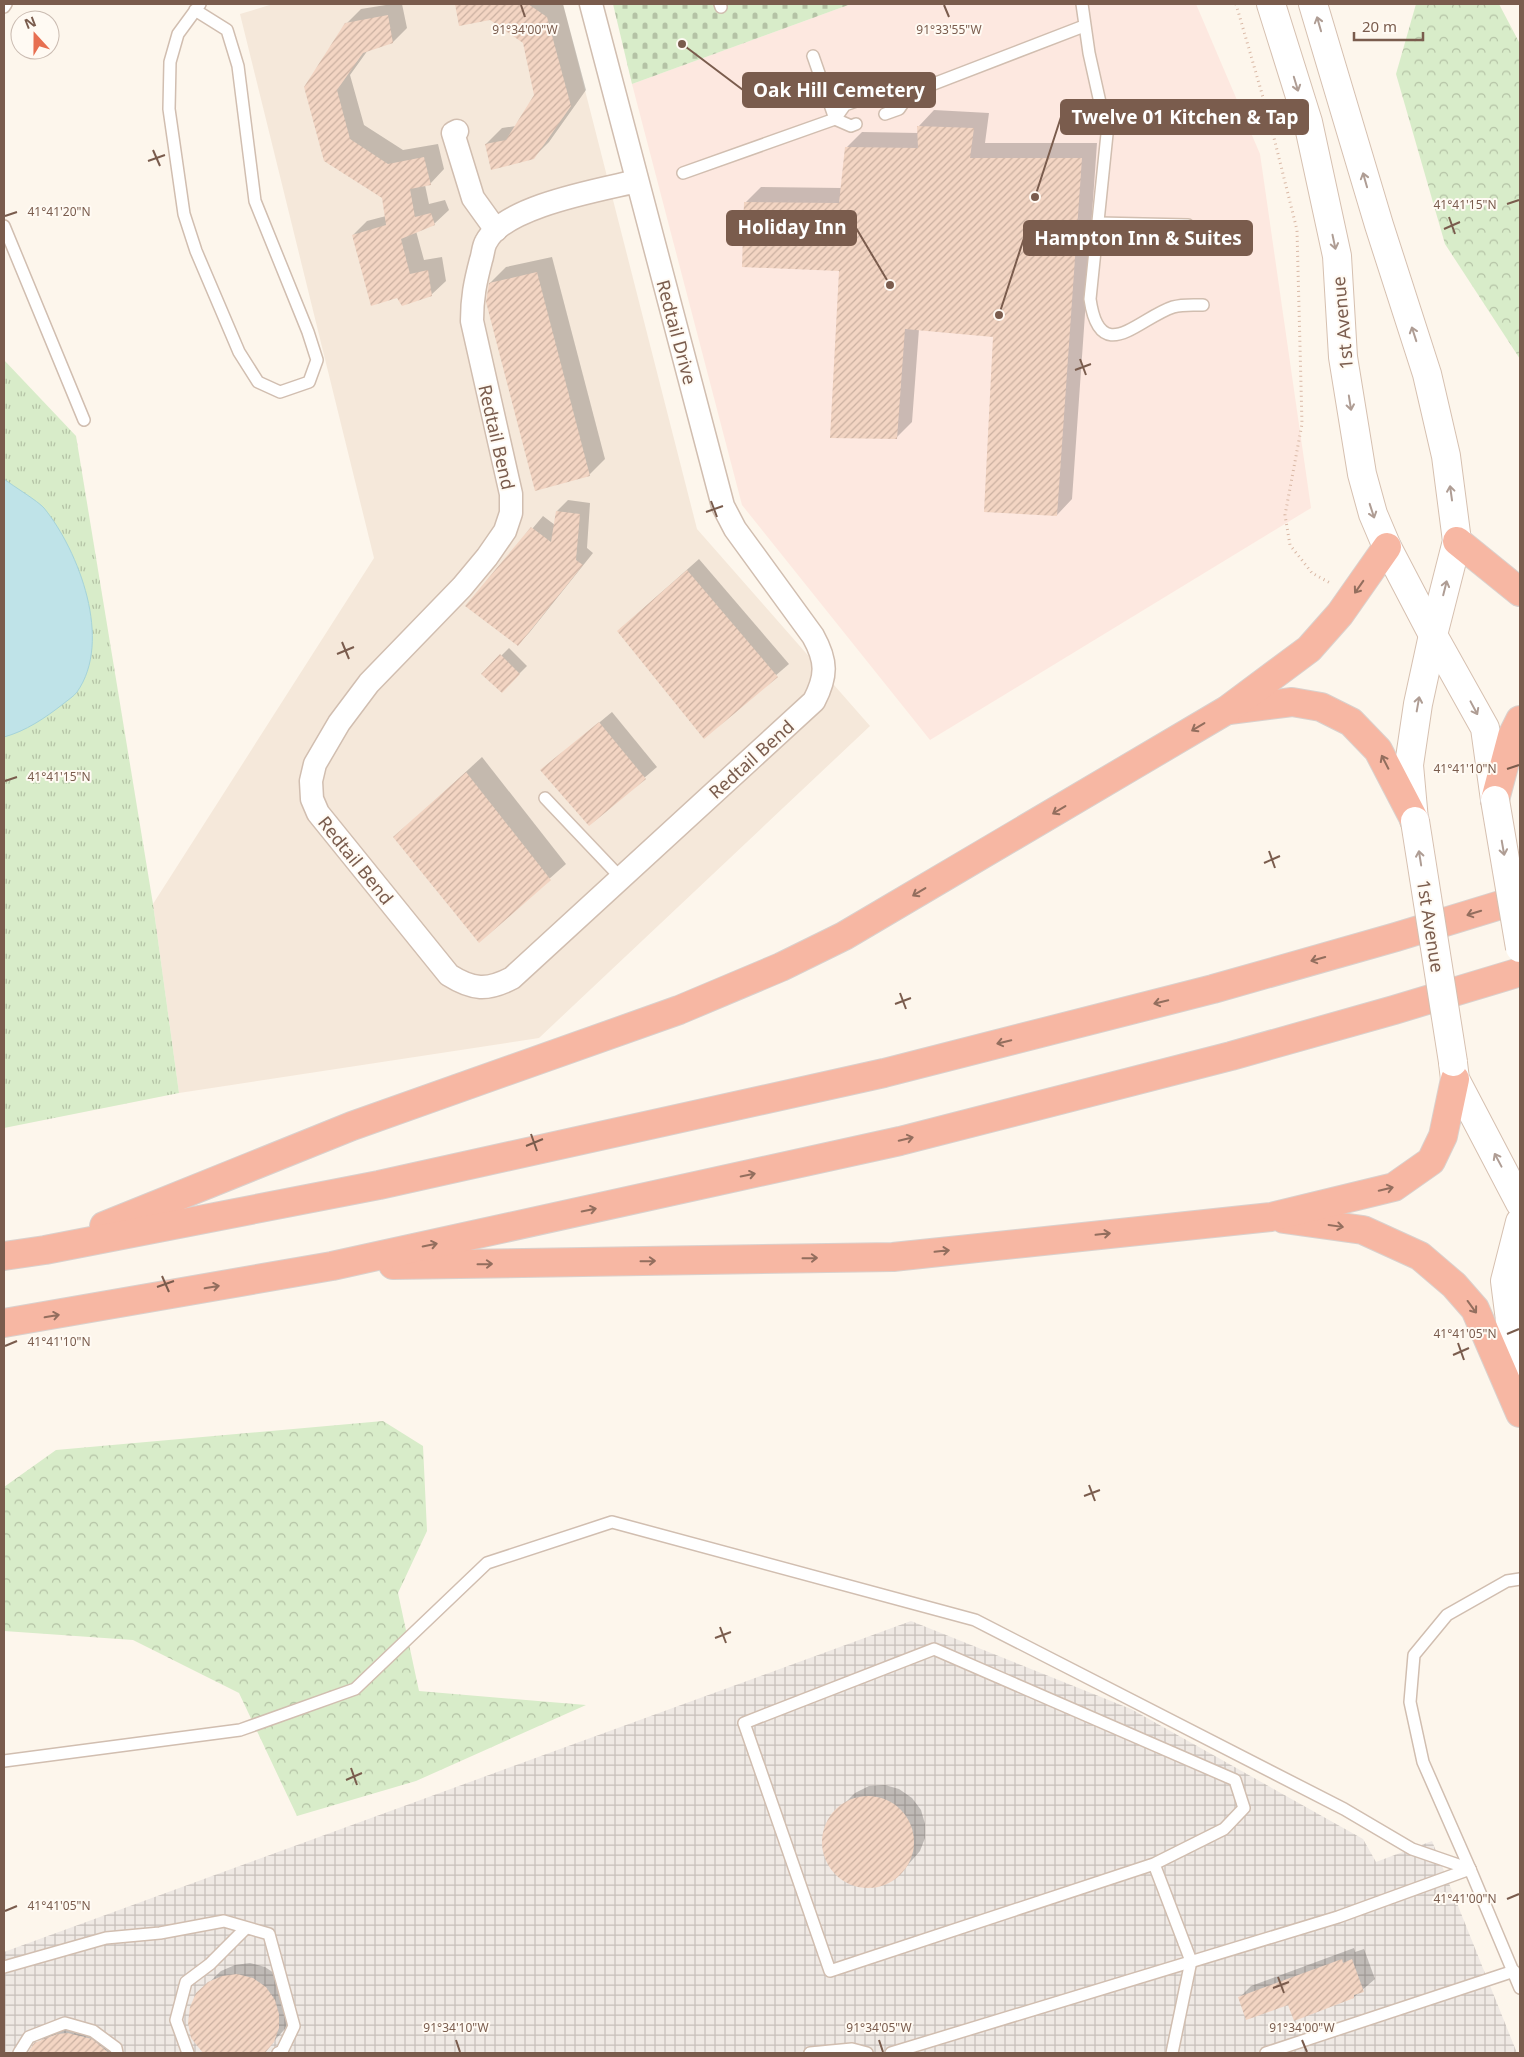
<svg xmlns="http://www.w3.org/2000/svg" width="1524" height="2057" viewBox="0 0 1524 2057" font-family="'Noto Sans',sans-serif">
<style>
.residential{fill:#f5e8da}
.commercial{fill:#fde8e0}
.industrial{fill:url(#industrial-grid)}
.forest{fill:url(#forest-crowns)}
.cemetery{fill:url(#cemetery-stones)}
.park{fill:url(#park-tufts)}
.water{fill:#bfe3e8;stroke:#a5d3da}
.shadow{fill:#0003}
.building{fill:url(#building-hatch)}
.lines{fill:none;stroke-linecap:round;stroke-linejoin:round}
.service-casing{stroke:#d1beb0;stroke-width:14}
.minor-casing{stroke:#d1beb0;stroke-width:25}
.secondary-casing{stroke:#d6c0b0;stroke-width:30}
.motorway-casing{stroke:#dad1cd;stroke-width:30}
.path{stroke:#d9b8a5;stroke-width:3;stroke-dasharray:1 4;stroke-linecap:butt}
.service{stroke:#fff;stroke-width:11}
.minor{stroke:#fff;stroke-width:22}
.secondary{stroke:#fff;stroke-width:28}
.motorway{stroke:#f7b7a3;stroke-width:28}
.secondary-bridge-casing{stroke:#d6c0b0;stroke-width:30;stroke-linecap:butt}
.secondary-bridge{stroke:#fff;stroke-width:28}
.oneway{stroke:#af9d94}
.oneway2{stroke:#936e5e}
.ticks{fill:none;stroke:#7a5c4d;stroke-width:2}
.labels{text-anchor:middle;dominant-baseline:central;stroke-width:4;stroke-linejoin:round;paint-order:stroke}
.street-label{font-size:18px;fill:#7a5c4d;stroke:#fffaf3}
.ticks-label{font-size:12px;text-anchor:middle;fill:#7a5c4d;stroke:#fffaf3;stroke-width:4;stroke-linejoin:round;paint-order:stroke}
.leader{fill:none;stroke:#7a5c4d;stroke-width:2}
.callout-dot{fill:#7a5c4d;stroke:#fffaf3;stroke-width:2}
.callout{fill:#7a5c4d;stroke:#7a5c4d;stroke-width:2}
.callout-label{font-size:19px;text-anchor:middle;font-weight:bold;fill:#fff}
</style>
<defs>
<pattern id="industrial-grid" width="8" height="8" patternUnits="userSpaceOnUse" patternTransform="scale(1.25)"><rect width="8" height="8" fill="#efe9e4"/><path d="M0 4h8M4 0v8" fill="none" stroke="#c7c0bb"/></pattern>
<pattern id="forest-crowns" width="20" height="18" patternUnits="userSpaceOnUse" patternTransform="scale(1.25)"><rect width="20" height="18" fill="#d8ecc9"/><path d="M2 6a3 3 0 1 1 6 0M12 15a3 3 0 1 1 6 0" fill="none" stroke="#b4c2a5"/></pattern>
<pattern id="cemetery-stones" width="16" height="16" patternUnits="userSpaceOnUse" patternTransform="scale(1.25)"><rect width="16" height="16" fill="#d8ecc9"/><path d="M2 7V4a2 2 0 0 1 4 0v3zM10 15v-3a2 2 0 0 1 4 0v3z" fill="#b4c2a5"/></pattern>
<pattern id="park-tufts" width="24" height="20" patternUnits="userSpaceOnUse" patternTransform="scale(1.25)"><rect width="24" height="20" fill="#d8ecc9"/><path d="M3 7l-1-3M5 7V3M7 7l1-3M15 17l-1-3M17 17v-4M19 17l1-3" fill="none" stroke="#b4c2a5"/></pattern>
<pattern id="building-hatch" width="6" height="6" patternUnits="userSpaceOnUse" patternTransform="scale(1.25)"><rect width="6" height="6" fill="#f3d5c3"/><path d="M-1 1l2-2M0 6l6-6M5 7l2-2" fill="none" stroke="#cab0a1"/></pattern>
</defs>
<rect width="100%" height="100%" fill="#fdf6ec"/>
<path class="residential" d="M 273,4 L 563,4 L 697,529 L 870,726 L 539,1038 L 179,1093 L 153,904 L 374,558 L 240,14 Z"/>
<path class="commercial" d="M 851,4 L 1196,4 L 1260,154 L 1311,508 L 930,740 L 742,505 L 632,84 Z"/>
<path class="industrial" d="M 911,1621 L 1131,1709 L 1363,1839 L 1376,1862 L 1432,1841 L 1517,2053 L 4,2053 L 4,1952 Z"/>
<g class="forest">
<path d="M 1416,4 L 1499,4 L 1520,44 L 1520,359 L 1445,244 L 1396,74 Z"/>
<path d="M 383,1421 L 423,1446 L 427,1531 L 398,1593 L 419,1691 L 586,1705 L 416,1781 L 297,1816 L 239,1693 L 133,1640 L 4,1631 L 4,1487 L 56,1450 Z"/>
</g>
<path class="cemetery" d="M 613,4 L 851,4 L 632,84 Z"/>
<path class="park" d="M 4,360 L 76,436 L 153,904 L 179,1093 L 4,1128 Z"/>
<path class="water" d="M 4,479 C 13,486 38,501 44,508 C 79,551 113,641 77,692 C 74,696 68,700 63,704 C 45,718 26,731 4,737 Z"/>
<g class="shadow">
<path d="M 392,4 L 402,4 L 407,28 L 393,42 L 368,50 L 350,75 L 364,125 L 403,150 L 438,144 L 444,169 L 430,184 L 425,185 L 429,204 L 445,200 L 449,210 L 434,224 L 416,231 L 424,260 L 442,257 L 446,281 L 431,295 L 353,235 L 367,221 L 386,216 L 383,198 L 325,160 L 346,24 L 361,9 Z"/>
<path d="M 457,4 L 563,4 L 586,90 L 549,142 L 533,158 L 486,144 L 502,128 L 516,126 L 536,96 L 524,42 L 490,19 L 460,25 Z"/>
<path d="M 934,110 L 989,113 L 985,143 L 1097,143 L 1072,499 L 1057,515 L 995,335 L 919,329 L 912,422 L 896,438 L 840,270 L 745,203 L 761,187 L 842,188 L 846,148 L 862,132 L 919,133 L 919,126 Z"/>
<path d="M 552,257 L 605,459 L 589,475 L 490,283 L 506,267 Z"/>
<path d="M 568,500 L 590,503 L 587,548 L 593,553 L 529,633 L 518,644 L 467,606 L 543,516 L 555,525 L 557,511 Z"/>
<path d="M 699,559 L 789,664 L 704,737 L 618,631 Z"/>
<path d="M 509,648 L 527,666 L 502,691 L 483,674 Z"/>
<path d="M 612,712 L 657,767 L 589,825 L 542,770 Z"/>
<path d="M 482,757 L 566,864 L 479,941 L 395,837 Z"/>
<path d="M 885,1785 L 899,1789 L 912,1798 L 921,1810 L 925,1824 L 925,1838 L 920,1851 L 899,1875 L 886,1883 L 873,1886 L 859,1886 L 845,1881 L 834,1871 L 827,1859 L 823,1845 L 825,1830 L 832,1816 L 855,1793 L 869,1786 Z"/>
<path d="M 1354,1948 L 1355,1952 L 1364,1949 L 1375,1979 L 1354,1997 L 1288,2003 L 1239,1998 L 1251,1986 Z"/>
<path d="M 250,1963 L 265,1967 L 277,1975 L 290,2016 L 285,2029 L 263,2053 L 205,2053 L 192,2037 L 197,1994 L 221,1971 L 235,1965 Z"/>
<path d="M 70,2023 L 95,2026 L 107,2035 L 116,2046 L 119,2053 L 30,2053 L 50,2031 Z"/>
</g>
<g class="building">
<path d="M 455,4 L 528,4 L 547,17 L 571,106 L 534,159 L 491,170 L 485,144 L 506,140 L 534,95 L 523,43 L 490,20 L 459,26 Z"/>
<path d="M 388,15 L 393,43 L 363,53 L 337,90 L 350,139 L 388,164 L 424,157 L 431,185 L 410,189 L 415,217 L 431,213 L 435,225 L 401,239 L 410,274 L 428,270 L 432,296 L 402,306 L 397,298 L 371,306 L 352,235 L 386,225 L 382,198 L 324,161 L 304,87 L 345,23 Z"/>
<path d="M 917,126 L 974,128 L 970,158 L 1082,158 L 1057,516 L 984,512 L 993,337 L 905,329 L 897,439 L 830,438 L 839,271 L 742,267 L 744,202 L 839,203 L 845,147 L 918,148 Z"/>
<path d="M 537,272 L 590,476 L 535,491 L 486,302 L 489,283 Z"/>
<path d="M 556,511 L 580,514 L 576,560 L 583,565 L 518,646 L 465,606 L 531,527 L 551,542 Z"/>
<path d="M 687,570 L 778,677 L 704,739 L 617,631 Z"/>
<path d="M 500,654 L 520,674 L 502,693 L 481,674 Z"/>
<path d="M 599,722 L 646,779 L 589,826 L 540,770 Z"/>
<path d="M 466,772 L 551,880 L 479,943 L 393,837 Z"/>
<circle cx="868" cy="1842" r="46"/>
<path d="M 1342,1959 L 1343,1963 L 1352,1959 L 1364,1992 L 1354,1995 L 1354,1998 L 1294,2021 L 1288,2005 L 1246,2020 L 1238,1997 Z"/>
<path d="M 237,1974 L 253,1978 L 266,1987 L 275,2000 L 279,2014 L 279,2028 L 274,2042 L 265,2053 L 203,2053 L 191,2038 L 188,2023 L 190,2007 L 196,1993 L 208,1982 L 222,1976 Z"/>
<path d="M 68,2033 L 92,2039 L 109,2053 L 28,2053 L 34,2043 L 57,2034 Z"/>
</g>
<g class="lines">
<defs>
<g id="service">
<path d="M 720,4 L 721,7"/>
<path d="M 1082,4 L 1089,53 L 1107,134 L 1090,299 C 1100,368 1139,318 1173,307 C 1183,304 1193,305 1203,305"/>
<path d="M 4,7 L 6,4"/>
<path d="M 195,10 L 227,30 L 238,66 L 255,201 L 308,332 L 317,360 L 309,382 L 280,392 L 258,382 L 239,352 L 196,251 L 184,214 L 169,109 L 170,62 L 178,34 L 200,4"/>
<path d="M 813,56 L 835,119 L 851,126 L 856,124"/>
<path d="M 885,114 L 899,109 L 910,93"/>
<path d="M 683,173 L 835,119 L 845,105 L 890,89 L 910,93 L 1084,26"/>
<path d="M 1099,223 L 1188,225"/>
<path d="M 4,226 L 84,420"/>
<path d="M 545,798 L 621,878"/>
<path d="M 4,1761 L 240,1730 L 355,1689 L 487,1563 L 612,1522 L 975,1620 L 1344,1809 L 1412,1849 L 1470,1869"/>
<path d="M 1154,1864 L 1224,1829 L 1244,1808 L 1235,1780 L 934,1649 L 744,1723 L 830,1971 L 1154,1864 L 1191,1961 L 1172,2053"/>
<path d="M 1470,1869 L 1423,1762 L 1410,1702 L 1414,1655 L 1447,1615 L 1507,1581 L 1520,1579"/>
<path d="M 4,1967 L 106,1938 L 160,1933 L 224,1921 L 269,1934 L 294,2026 L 282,2051 L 278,2053"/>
<path d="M 19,2053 L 29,2037 L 65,2023 L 93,2031 L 116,2048 L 117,2053"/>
<path d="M 188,2053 L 176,2020 L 186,1982 L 210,1964 L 246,1928"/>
<path d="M 810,2053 L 852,2049 L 867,2053"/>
<path d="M 891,2053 L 1338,1917 L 1470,1869 L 1520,1988"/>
<path d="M 1266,2053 L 1514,1971"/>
</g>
<g id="minor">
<path d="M 591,4 L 723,506 L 735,529 L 813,636 C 827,661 827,676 814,701 L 512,978 C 487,991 473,990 449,975 L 318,813 L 312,799 L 311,781 L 315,764 L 339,723 L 369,683 L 462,587 L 487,557 L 505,531 L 511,513 L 511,494 L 472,321 C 472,298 475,283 481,260 C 483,255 483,247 486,242 C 504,206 600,190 637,181"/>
<path d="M 457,131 L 453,133 L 473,198 L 496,230"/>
</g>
<g id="secondary">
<path d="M 1271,4 L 1308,122 L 1337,256 L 1343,357 L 1362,474 L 1373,514 L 1387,547 L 1433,635 L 1485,728 L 1495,800"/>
<path d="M 1313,4 L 1379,225 L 1427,374 L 1446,456 L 1457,541 L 1433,635 L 1418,704 L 1409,765 L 1414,820"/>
<path d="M 1453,1063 L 1455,1079 L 1520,1203"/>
<path d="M 1520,1222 L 1505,1281 L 1520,1399"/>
</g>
<g id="motorway">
<path d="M 1457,541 L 1520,592"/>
<path d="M 1229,710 L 1292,702 L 1321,707 L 1351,722 L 1378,750 L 1415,821"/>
<path d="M 1495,800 L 1512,736 L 1520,720"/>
<path d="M 1284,1219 L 1363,1230 L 1420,1256 L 1454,1285 L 1475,1309 L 1520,1413"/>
<path d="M 104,1226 L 352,1126 L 679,1010 L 781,967 L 844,936 L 1227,710 L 1309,649 L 1340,614 L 1387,547"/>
<path d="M 4,1256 L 45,1250 L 379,1185 L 884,1073 L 1213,989 L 1396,937 L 1520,899"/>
<path d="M 393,1265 L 893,1257 L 1271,1217 L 1394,1187 L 1431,1161 L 1443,1136 L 1455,1079"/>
<path d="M 4,1323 L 332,1266 L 900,1141 L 1231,1056 L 1394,1010 L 1520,972"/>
</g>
</defs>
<use href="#service" class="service-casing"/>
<use href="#minor" class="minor-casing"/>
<use href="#secondary" class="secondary-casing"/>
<use href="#motorway" class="motorway-casing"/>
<path class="path" d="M 1236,4 L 1269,118 L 1297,230 L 1302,424 L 1285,515 L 1290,545 L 1312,573 L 1332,584"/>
<use href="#service" class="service"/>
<use href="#minor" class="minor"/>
<use href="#secondary" class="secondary"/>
<use href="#motorway" class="motorway"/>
<defs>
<g id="secondary-bridge">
<path d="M 1495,800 L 1520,948"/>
<path d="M 1415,821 L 1453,1062"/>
</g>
</defs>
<use href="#secondary-bridge" class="secondary-bridge-casing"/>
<use href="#secondary-bridge" class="secondary-bridge"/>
</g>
<defs><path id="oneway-shaft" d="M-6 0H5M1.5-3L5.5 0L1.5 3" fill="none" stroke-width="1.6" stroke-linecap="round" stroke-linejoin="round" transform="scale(1.25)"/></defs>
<g class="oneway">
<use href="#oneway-shaft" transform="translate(1319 24) rotate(-106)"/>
<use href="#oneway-shaft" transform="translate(1296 84) rotate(73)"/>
<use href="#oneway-shaft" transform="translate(1365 180) rotate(-106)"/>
<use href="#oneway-shaft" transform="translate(1334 242) rotate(78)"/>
<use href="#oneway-shaft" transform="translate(1414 334) rotate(-108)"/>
<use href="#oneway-shaft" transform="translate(1350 403) rotate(81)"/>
<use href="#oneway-shaft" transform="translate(1451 493) rotate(-98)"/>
<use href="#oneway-shaft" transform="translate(1372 511) rotate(72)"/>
<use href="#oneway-shaft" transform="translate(1445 588) rotate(-76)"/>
<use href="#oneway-shaft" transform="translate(1418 704) rotate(-80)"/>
<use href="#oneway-shaft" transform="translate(1474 708) rotate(62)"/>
<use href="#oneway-shaft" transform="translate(1503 848) rotate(80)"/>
<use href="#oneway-shaft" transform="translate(1420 858) rotate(-99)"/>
<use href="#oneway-shaft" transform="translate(1498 1160) rotate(-118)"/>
</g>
<g class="oneway2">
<use href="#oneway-shaft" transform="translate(1359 587) rotate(125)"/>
<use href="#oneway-shaft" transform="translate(1198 727) rotate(149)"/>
<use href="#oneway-shaft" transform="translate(1385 762) rotate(-117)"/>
<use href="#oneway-shaft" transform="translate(1059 810) rotate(149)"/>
<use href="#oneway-shaft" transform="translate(919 892) rotate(149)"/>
<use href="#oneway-shaft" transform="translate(1474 913) rotate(163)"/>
<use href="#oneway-shaft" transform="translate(1318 959) rotate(164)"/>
<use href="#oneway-shaft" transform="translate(1161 1002) rotate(166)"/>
<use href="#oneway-shaft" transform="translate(1004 1042) rotate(166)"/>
<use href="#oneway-shaft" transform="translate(906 1139) rotate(-14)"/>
<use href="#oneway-shaft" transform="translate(748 1175) rotate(-12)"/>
<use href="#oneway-shaft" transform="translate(1386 1189) rotate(-14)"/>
<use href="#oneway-shaft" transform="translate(589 1210) rotate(-12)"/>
<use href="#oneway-shaft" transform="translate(1336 1226) rotate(8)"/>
<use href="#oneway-shaft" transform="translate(1103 1234) rotate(-6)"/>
<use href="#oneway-shaft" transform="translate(430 1245) rotate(-12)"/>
<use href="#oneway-shaft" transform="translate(942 1251) rotate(-6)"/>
<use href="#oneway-shaft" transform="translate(810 1258) rotate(-1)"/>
<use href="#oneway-shaft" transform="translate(648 1261) rotate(-1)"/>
<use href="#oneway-shaft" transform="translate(485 1264) rotate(-1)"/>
<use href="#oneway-shaft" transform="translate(212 1287) rotate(-10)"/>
<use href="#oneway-shaft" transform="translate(1472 1307) rotate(54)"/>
<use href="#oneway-shaft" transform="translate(52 1316) rotate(-10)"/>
</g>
<path class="ticks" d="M 521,5 L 525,17M 944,5 L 949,17M 153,150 L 160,166M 148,161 L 165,155M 1507,204 L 1519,200M 5,216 L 17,212M 1449,217 L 1455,234M 1444,229 L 1460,222M 1080,359 L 1086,375M 1075,370 L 1091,364M 711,501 L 717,517M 706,512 L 723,506M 342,642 L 349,659M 337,654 L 354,647M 1507,769 L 1519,765M 5,781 L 17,777M 1269,851 L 1275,868M 1264,863 L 1280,856M 900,993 L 906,1009M 895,1004 L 911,998M 531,1134 L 537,1151M 526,1146 L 543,1139M 162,1276 L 169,1292M 157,1287 L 174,1281M 1507,1334 L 1519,1329M 1458,1343 L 1464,1360M 5,1346 L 17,1341M 1453,1355 L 1469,1348M 1089,1485 L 1095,1501M 1084,1496 L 1100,1490M 720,1627 L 726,1643M 715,1638 L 731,1632M 351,1768 L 357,1785M 346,1780 L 362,1773M 1507,1899 L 1519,1894M 5,1911 L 17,1906M 1278,1977 L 1284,1993M 1273,1988 L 1289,1982M 456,2040 L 460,2052M 879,2040 L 883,2052M 1302,2040 L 1307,2052"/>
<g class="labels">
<g class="street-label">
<text transform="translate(1342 323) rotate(-95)">1st Avenue</text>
<text transform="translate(677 332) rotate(75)">Redtail Drive</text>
<text transform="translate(497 437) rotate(77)">Redtail Bend</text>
<text transform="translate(751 759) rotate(-42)">Redtail Bend</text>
<text transform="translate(356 860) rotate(51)">Redtail Bend</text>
<text transform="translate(1431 926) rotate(81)">1st Avenue</text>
</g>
</g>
<g class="ticks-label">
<text x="525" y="34">91°34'00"W</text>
<text x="949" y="34">91°33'55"W</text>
<text x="1465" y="209">41°41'15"N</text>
<text x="59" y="216">41°41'20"N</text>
<text x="1465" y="773">41°41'10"N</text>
<text x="59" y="781">41°41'15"N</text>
<text x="1465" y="1338">41°41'05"N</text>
<text x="59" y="1346">41°41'10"N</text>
<text x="1465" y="1903">41°41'00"N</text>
<text x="59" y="1910">41°41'05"N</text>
<text x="456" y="2032">91°34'10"W</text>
<text x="879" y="2032">91°34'05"W</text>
<text x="1302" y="2032">91°34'00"W</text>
</g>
<path class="leader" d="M682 44L743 90M1035 197L1061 117M890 285L856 228M999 315L1024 238"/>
<g class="callout-dot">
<circle cx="682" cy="44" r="5"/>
<circle cx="1035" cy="197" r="5"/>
<circle cx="890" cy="285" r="5"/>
<circle cx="999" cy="315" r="5"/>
</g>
<g class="callout">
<rect x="743" y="73" width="192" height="34" rx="5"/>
<rect x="1061" y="100" width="247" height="34" rx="5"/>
<rect x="727" y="211" width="129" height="34" rx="5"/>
<rect x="1024" y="221" width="228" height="34" rx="5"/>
</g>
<g class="callout-label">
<text x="839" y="97">Oak Hill Cemetery</text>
<text x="1185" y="124">Twelve 01 Kitchen &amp; Tap</text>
<text x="792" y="234">Holiday Inn</text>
<text x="1138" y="245">Hampton Inn &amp; Suites</text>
</g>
<rect width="1524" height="2057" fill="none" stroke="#7a5c4d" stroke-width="10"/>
<g transform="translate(35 35) rotate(339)"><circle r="24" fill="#fffaf3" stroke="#cabbb1"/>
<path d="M0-4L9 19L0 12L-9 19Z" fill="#e76f51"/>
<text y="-8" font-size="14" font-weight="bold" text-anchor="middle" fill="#7a5c4d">N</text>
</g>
<path d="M1354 32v8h69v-8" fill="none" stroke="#7a5c4d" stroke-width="2.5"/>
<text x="1362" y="32" font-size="15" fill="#7a5c4d" stroke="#fffaf3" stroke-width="4" paint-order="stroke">20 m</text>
</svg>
